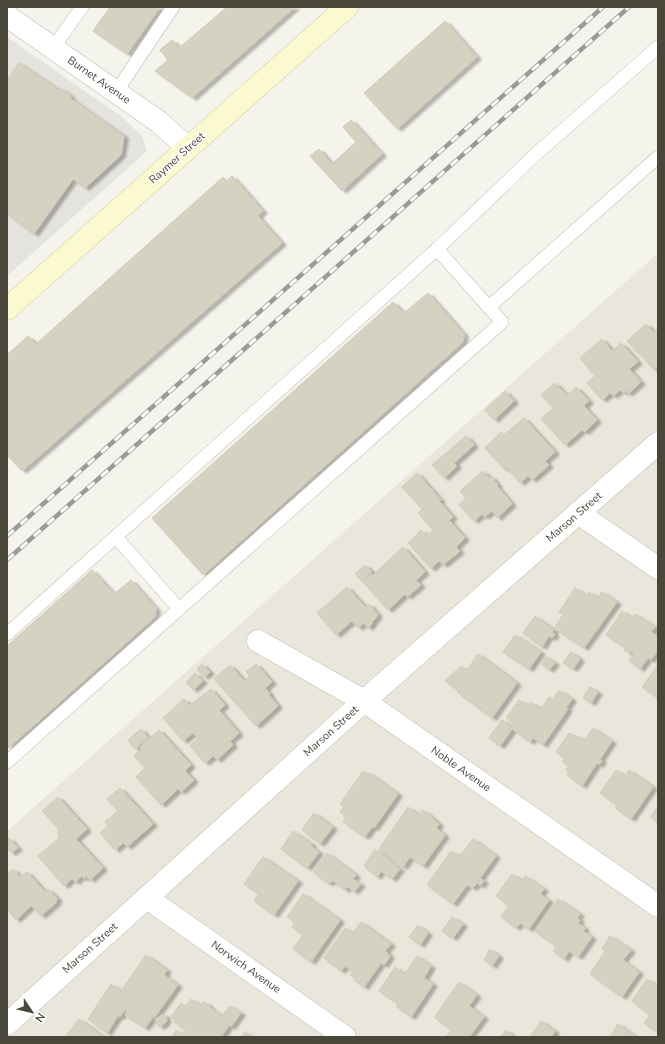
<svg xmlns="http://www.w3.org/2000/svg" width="665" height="1044" viewBox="0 0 665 1044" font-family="'Nunito Sans',sans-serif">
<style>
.residential{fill:#e9e7db}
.industrial{fill:#e5e3dd}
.building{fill:#d6d2c2;stroke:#d0cbb6;filter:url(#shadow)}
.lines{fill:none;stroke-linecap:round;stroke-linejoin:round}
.lane-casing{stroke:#c0bdaf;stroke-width:14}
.street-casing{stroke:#c0bdaf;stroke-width:23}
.secondary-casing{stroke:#d1cd9f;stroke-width:23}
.lane{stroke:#fff;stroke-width:13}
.street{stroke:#fff;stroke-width:22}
.secondary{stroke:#fbf9d0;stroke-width:22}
.rail-casing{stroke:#9a9a9a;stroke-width:4.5}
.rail{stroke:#fff;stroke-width:3;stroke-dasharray:9;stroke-linecap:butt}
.labels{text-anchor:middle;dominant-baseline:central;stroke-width:3;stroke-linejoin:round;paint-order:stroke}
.street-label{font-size:11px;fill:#49463a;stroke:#fff}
</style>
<defs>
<filter id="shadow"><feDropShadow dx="4.5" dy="2.5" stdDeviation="1" flood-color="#0004"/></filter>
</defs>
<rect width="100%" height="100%" fill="#f5f4ec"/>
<path class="residential" d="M 658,253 L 658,1037 L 7,1037 L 7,831 Z"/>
<path class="industrial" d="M 7,37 L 122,117 L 142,136 L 147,151 L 7,276 Z"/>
<g class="building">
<path d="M 110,7 L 160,7 L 127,54 L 93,31 Z"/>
<path d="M 227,7 L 295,7 L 192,98 L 155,71 L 168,60 L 160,50 L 172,40 L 179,48 Z"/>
<path d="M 445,21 L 477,57 L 397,129 L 364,93 Z"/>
<path d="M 19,63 L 59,90 L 60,88 L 71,96 L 70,98 L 124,136 L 121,155 L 85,188 L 73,179 L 34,234 L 7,214 L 7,80 Z"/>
<path d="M 351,120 L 382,154 L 342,191 L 310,156 L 319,149 L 332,164 L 356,142 L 343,127 Z"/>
<path d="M 232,176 L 263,211 L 258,216 L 282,243 L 22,471 L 7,455 L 7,355 L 28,336 L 36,344 L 223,177 L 227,181 Z"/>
<path d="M 428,293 L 464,334 L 463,342 L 203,575 L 152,518 L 393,302 L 404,313 Z"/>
<path d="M 646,324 L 654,333 L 658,330 L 658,366 L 654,370 L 639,353 L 639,354 L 627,341 Z"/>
<path d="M 602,339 L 612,351 L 621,343 L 638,362 L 629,369 L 641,382 L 628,394 L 626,391 L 623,393 L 620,390 L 613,396 L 610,393 L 602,400 L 587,383 L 595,376 L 580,358 Z"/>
<path d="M 555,383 L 567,396 L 576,387 L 589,401 L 584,406 L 597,420 L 585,432 L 582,430 L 565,445 L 541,419 L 553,408 L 541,395 Z"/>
<path d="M 505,391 L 514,401 L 494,420 L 485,410 Z"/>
<path d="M 524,418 L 555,452 L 545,461 L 549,465 L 532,480 L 528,476 L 520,483 L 506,467 L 504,469 L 485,448 L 501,432 L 504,435 Z"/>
<path d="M 466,436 L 474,445 L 454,463 L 457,466 L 444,478 L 432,465 Z"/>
<path d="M 483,471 L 489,478 L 491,476 L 498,485 L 497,486 L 512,504 L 497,518 L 492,511 L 484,517 L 482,514 L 474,521 L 459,505 L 466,498 L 460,491 Z"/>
<path d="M 417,473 L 441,500 L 439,501 L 453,517 L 449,520 L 465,538 L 456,547 L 460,551 L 443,565 L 439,561 L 431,569 L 408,543 L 421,530 L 426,536 L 433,530 L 418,513 L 422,509 L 402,487 Z"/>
<path d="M 403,547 L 425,572 L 416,580 L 421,585 L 407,597 L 405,594 L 388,610 L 363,582 L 372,574 L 373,575 Z"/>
<path d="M 365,565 L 372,572 L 362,581 L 355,574 Z"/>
<path d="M 92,570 L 114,594 L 131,580 L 156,608 L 155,617 L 7,749 L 7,646 Z"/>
<path d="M 347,587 L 365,607 L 369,604 L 378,615 L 376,616 L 377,617 L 372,622 L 373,623 L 368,628 L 364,623 L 358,628 L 352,621 L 336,635 L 317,613 Z"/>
<path d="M 575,588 L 586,596 L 589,592 L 598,598 L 602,592 L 617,602 L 584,648 L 554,628 L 563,615 L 559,612 Z"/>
<path d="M 622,611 L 632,618 L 635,614 L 655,627 L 651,632 L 658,637 L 658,641 L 657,643 L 658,644 L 658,650 L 651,660 L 648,658 L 640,669 L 629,661 L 634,654 L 630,651 L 629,653 L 624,650 L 626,648 L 606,635 Z"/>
<path d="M 535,616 L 554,630 L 552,632 L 555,634 L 552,638 L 549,636 L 542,647 L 523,633 Z"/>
<path d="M 515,635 L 541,652 L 529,669 L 503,652 Z"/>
<path d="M 571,652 L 580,659 L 573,669 L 563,663 Z"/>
<path d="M 478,654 L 517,683 L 492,718 L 457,692 L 458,690 L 445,681 L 461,666 L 467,670 Z"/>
<path d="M 545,656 L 555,663 L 549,670 L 540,663 Z"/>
<path d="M 202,664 L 210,672 L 204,677 L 197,669 Z"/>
<path d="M 256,664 L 272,682 L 265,688 L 270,694 L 269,695 L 278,706 L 256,726 L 214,679 L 230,665 L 244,681 L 250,676 L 246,672 Z"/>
<path d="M 658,665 L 658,698 L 642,687 Z"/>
<path d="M 195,673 L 203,681 L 193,690 L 186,682 Z"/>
<path d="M 590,687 L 598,692 L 591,703 L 583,698 Z"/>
<path d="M 211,689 L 225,705 L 219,710 L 239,733 L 230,741 L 233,745 L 217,760 L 213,756 L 205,763 L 190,746 L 198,739 L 193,733 L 183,741 L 163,718 L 184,699 L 190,705 L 204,694 Z"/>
<path d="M 559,690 L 572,699 L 566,708 L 568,709 L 543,745 L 533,738 L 530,742 L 512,729 L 515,724 L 506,718 L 519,700 L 528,706 L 530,702 L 541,709 L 549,697 L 553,699 Z"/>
<path d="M 502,720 L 513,728 L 500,746 L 489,738 Z"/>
<path d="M 593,728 L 612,741 L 600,759 L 602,761 L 599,765 L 597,763 L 582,786 L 567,775 L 569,772 L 566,770 L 569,766 L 562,762 L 565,758 L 556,752 L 569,733 L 578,739 L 580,736 L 585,740 Z"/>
<path d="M 141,729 L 148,738 L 135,749 L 128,740 Z"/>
<path d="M 159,730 L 191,765 L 185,771 L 194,780 L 181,792 L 178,789 L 161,805 L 136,777 L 145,768 L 134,756 L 141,749 L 140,747 Z"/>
<path d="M 616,770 L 625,776 L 629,770 L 653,787 L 631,819 L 615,808 L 617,805 L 600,793 Z"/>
<path d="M 363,771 L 368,774 L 369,773 L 398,794 L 374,828 L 372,827 L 365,837 L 343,822 L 346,817 L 340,812 L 344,806 L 340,804 Z"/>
<path d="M 120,788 L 153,824 L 127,847 L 123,843 L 115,850 L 100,833 L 108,826 L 105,822 L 118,811 L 107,799 Z"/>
<path d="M 58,797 L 87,829 L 76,839 L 103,868 L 90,880 L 87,876 L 84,879 L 82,876 L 75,882 L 72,879 L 64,886 L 38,856 L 59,838 L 58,828 L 42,811 Z"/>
<path d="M 658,806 L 658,822 L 650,817 Z"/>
<path d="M 408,807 L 419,815 L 422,810 L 427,813 L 439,824 L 436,828 L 445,835 L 423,866 L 410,857 L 403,867 L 379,849 Z"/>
<path d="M 314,813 L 333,827 L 320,844 L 302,830 Z"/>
<path d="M 293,831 L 312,844 L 311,846 L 319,852 L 307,868 L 281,849 Z"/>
<path d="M 9,838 L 18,848 L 11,853 L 7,848 L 7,840 Z"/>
<path d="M 473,839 L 496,856 L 480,878 L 484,881 L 480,886 L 477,883 L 473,888 L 467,885 L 453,904 L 427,885 L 451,851 L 459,856 L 464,850 L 464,851 Z"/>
<path d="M 375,849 L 400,869 L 392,879 L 381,871 L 377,877 L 364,866 Z"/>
<path d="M 327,853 L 356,875 L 353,879 L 361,884 L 354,892 L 348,887 L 345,890 L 333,881 L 328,883 L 313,872 Z"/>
<path d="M 263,857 L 298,881 L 274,915 L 254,901 L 259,894 L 244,884 Z"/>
<path d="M 13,869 L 20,877 L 27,872 L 45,892 L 48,889 L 58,899 L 56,901 L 57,902 L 41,916 L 31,906 L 16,920 L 7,909 L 7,874 Z"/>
<path d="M 512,874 L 522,881 L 525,876 L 544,889 L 540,894 L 549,900 L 529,929 L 520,923 L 516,928 L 501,917 L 509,905 L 496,896 Z"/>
<path d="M 303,894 L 340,920 L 311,962 L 293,949 L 303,935 L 292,927 L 295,923 L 287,917 Z"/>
<path d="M 558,899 L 580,914 L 577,918 L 580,920 L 578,923 L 585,928 L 583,931 L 592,937 L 578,957 L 569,951 L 564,959 L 553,951 L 556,946 L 536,932 Z"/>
<path d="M 452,917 L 463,924 L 453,938 L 442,931 Z"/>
<path d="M 361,922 L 391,944 L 385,951 L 388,953 L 387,954 L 390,956 L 384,965 L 381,963 L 364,987 L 354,980 L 356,979 L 350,975 L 353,972 L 345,966 L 341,971 L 324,958 L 345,928 L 353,933 Z"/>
<path d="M 418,925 L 428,933 L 420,945 L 409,937 Z"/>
<path d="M 610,936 L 631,950 L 623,960 L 639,972 L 622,997 L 590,974 L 605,951 L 602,949 Z"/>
<path d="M 490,949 L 499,956 L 492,966 L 484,960 Z"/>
<path d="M 146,955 L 167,970 L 164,975 L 178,985 L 154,1018 L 153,1017 L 145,1028 L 125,1015 L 127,1011 L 125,1010 L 120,1017 L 118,1016 L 107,1033 L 88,1019 L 111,984 L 121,991 Z"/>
<path d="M 417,956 L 431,966 L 424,978 L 433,984 L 411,1017 L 396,1006 L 398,1004 L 379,991 L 395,967 L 405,974 Z"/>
<path d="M 647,979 L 658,986 L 658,1033 L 644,1023 L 650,1015 L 632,1001 Z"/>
<path d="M 459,982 L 477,995 L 469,1006 L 484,1017 L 469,1037 L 446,1037 L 451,1030 L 435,1018 L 437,1015 L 436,1015 Z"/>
<path d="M 191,999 L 201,1006 L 204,1002 L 210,1006 L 209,1007 L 222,1016 L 230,1006 L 241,1013 L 231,1027 L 229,1025 L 221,1037 L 172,1037 L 176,1030 L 184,1035 L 187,1031 L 174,1022 L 176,1020 L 171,1017 L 181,1003 L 186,1006 Z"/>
<path d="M 164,1014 L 167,1020 L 164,1024 L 159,1027 L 155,1019 Z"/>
<path d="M 79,1019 L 104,1037 L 67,1037 L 66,1036 Z"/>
<path d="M 541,1021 L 555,1031 L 551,1037 L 530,1037 Z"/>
<path d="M 618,1024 L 636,1037 L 610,1037 Z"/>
<path d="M 506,1030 L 515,1037 L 501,1037 Z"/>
<path d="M 245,1032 L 253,1037 L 242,1037 Z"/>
</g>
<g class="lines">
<defs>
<g id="lane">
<path d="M 53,48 L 82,7"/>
<path d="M 116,92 L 173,7"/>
<path d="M 489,307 L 658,157"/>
<path d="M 116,537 L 179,609"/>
<path d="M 7,634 L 437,249 L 536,154 L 658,47"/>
<path d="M 7,762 L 502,322 L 437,249"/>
</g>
<g id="street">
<path d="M 7,16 L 159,122 L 188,148"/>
<path d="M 578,513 L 658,568"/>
<path d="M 258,641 L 364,701 L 658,906"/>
<path d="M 147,898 L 345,1037"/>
<path d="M 7,1024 L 364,701 L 658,443"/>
</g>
<path id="secondary" d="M 7,309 L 347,7"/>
</defs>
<use href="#lane" class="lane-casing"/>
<use href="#street" class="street-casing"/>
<use href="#secondary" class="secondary-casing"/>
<use href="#lane" class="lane"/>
<use href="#street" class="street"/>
<use href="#secondary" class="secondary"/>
<defs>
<g id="rail">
<path d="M 7,536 L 603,7"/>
<path d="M 7,560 L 629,7"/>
</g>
</defs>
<use href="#rail" class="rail-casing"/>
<use href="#rail" class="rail"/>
</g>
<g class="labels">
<g class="street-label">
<text transform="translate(99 80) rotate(35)">Burnet Avenue</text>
<text transform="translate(177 158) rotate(-42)">Raymer Street</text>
<text transform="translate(574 517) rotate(-41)">Marson Street</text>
<text transform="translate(331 731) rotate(-42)">Marson Street</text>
<text transform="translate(461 769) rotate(35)">Noble Avenue</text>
<text transform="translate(90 948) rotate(-42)">Marson Street</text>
<text transform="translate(246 967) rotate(35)">Norwich Avenue</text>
</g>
</g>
<rect width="665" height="1044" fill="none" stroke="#49463a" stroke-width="16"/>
<g transform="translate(32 1012) rotate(125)" stroke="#ffffff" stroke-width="3" paint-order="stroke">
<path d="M0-3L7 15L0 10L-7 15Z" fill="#49463a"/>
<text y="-6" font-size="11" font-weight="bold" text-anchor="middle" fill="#49463a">N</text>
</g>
</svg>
